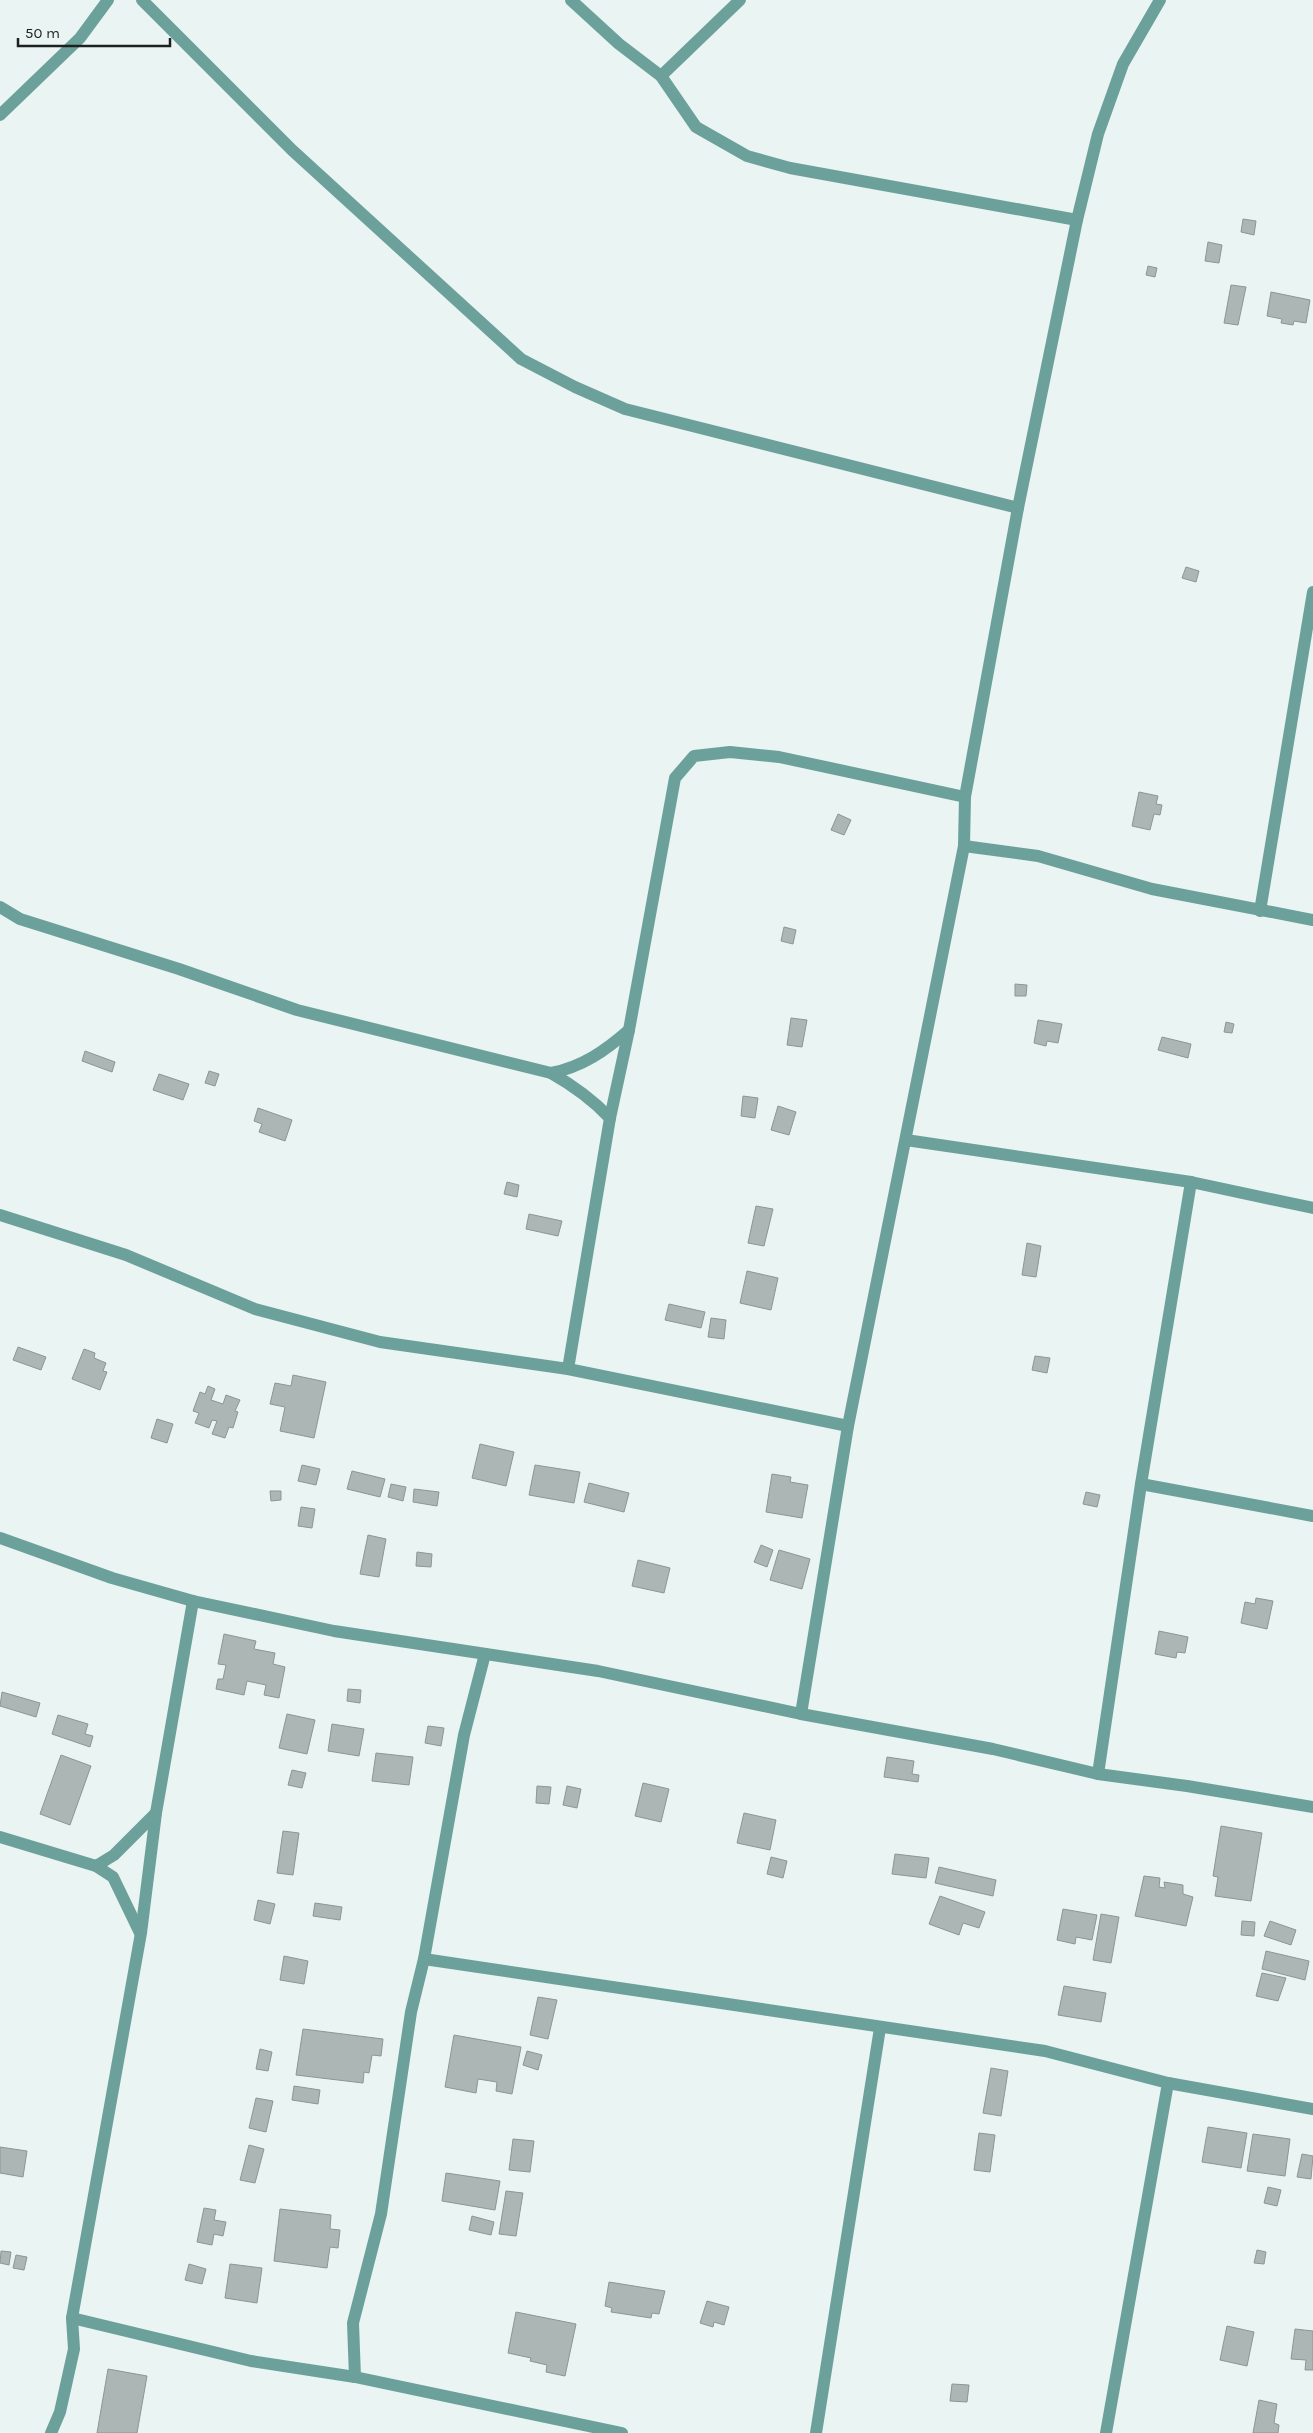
<svg xmlns="http://www.w3.org/2000/svg" width="1313" height="2433" viewBox="0 0 1313 2433" font-family="Karla,sans-serif">
<style>
.building{fill:#acb6b4;stroke:#8c9695}
.lines{fill:none;stroke-linecap:round;stroke-linejoin:round}
.minor{stroke:#6ca19b;stroke-width:12}
</style>
<rect width="100%" height="100%" fill="#eaf4f3"/>
<g class="building">
<path d="M 1243,219 L 1256,221 L 1254,235 L 1241,232 Z"/>
<path d="M 1208,242 L 1222,245 L 1219,263 L 1205,261 Z"/>
<path d="M 1148,266 L 1157,268 L 1155,277 L 1146,275 Z"/>
<path d="M 1231,285 L 1246,287 L 1238,325 L 1224,323 Z"/>
<path d="M 1271,292 L 1310,300 L 1306,323 L 1294,321 L 1293,325 L 1281,323 L 1282,319 L 1267,316 Z"/>
<path d="M 1186,567 L 1199,571 L 1196,582 L 1182,578 Z"/>
<path d="M 1139,792 L 1158,796 L 1156,804 L 1162,805 L 1160,815 L 1154,814 L 1150,830 L 1132,826 Z"/>
<path d="M 838,814 L 851,820 L 844,835 L 831,830 Z"/>
<path d="M 784,927 L 796,930 L 793,944 L 781,941 Z"/>
<path d="M 1015,984 L 1027,985 L 1026,996 L 1015,996 Z"/>
<path d="M 791,1018 L 807,1020 L 802,1047 L 787,1045 Z"/>
<path d="M 1038,1020 L 1062,1024 L 1058,1043 L 1047,1041 L 1046,1046 L 1034,1043 Z"/>
<path d="M 1226,1022 L 1234,1024 L 1232,1033 L 1224,1032 Z"/>
<path d="M 1162,1037 L 1191,1044 L 1188,1058 L 1158,1050 Z"/>
<path d="M 85,1051 L 115,1062 L 112,1072 L 82,1061 Z"/>
<path d="M 209,1071 L 219,1074 L 215,1086 L 205,1083 Z"/>
<path d="M 159,1074 L 189,1084 L 183,1100 L 153,1090 Z"/>
<path d="M 743,1096 L 758,1098 L 755,1118 L 741,1116 Z"/>
<path d="M 778,1106 L 796,1112 L 789,1135 L 771,1130 Z"/>
<path d="M 258,1108 L 292,1120 L 285,1141 L 259,1132 L 262,1124 L 254,1121 Z"/>
<path d="M 507,1182 L 519,1185 L 517,1197 L 504,1194 Z"/>
<path d="M 756,1206 L 773,1209 L 764,1246 L 748,1243 Z"/>
<path d="M 529,1214 L 562,1221 L 558,1236 L 526,1229 Z"/>
<path d="M 1027,1243 L 1041,1246 L 1036,1277 L 1022,1275 Z"/>
<path d="M 747,1271 L 778,1278 L 771,1310 L 740,1303 Z"/>
<path d="M 669,1304 L 705,1312 L 701,1328 L 665,1320 Z"/>
<path d="M 711,1318 L 726,1320 L 724,1339 L 708,1337 Z"/>
<path d="M 18,1347 L 46,1357 L 41,1370 L 13,1360 Z"/>
<path d="M 84,1349 L 95,1353 L 94,1358 L 106,1363 L 103,1371 L 107,1372 L 100,1390 L 72,1379 Z"/>
<path d="M 1035,1356 L 1050,1358 L 1047,1373 L 1032,1370 Z"/>
<path d="M 293,1375 L 326,1382 L 314,1438 L 280,1431 L 285,1407 L 270,1404 L 275,1383 L 291,1386 Z"/>
<path d="M 208,1386 L 215,1389 L 211,1400 L 223,1404 L 226,1395 L 240,1400 L 235,1411 L 238,1412 L 233,1428 L 229,1427 L 225,1438 L 212,1434 L 217,1421 L 212,1420 L 209,1428 L 195,1423 L 199,1413 L 193,1411 L 200,1392 L 205,1394 Z"/>
<path d="M 157,1419 L 173,1424 L 167,1443 L 151,1438 Z"/>
<path d="M 480,1444 L 514,1452 L 506,1486 L 472,1478 Z"/>
<path d="M 302,1465 L 320,1469 L 316,1485 L 298,1481 Z"/>
<path d="M 535,1465 L 580,1472 L 574,1503 L 529,1495 Z"/>
<path d="M 352,1471 L 385,1479 L 380,1497 L 347,1489 Z"/>
<path d="M 772,1474 L 791,1477 L 790,1482 L 808,1485 L 802,1518 L 766,1512 Z"/>
<path d="M 589,1483 L 629,1493 L 624,1512 L 584,1502 Z"/>
<path d="M 391,1484 L 406,1487 L 403,1501 L 388,1497 Z"/>
<path d="M 414,1489 L 439,1492 L 437,1506 L 413,1502 Z"/>
<path d="M 270,1491 L 281,1491 L 281,1500 L 271,1501 Z"/>
<path d="M 1086,1492 L 1100,1495 L 1097,1507 L 1083,1504 Z"/>
<path d="M 301,1507 L 315,1509 L 312,1528 L 298,1526 Z"/>
<path d="M 368,1535 L 386,1539 L 379,1577 L 360,1574 Z"/>
<path d="M 761,1545 L 773,1550 L 767,1567 L 754,1562 Z"/>
<path d="M 779,1550 L 810,1559 L 802,1589 L 770,1580 Z"/>
<path d="M 417,1552 L 432,1554 L 431,1567 L 416,1566 Z"/>
<path d="M 638,1560 L 670,1568 L 664,1593 L 632,1586 Z"/>
<path d="M 1256,1598 L 1273,1601 L 1267,1629 L 1241,1623 L 1245,1602 L 1255,1604 Z"/>
<path d="M 1159,1631 L 1188,1637 L 1185,1653 L 1177,1652 L 1176,1658 L 1155,1654 Z"/>
<path d="M 224,1634 L 256,1641 L 254,1649 L 275,1653 L 273,1664 L 285,1667 L 279,1698 L 264,1695 L 266,1685 L 247,1681 L 244,1695 L 216,1689 L 218,1679 L 223,1679 L 226,1665 L 218,1664 Z"/>
<path d="M 348,1689 L 361,1690 L 360,1703 L 347,1701 Z"/>
<path d="M 2,1692 L 40,1703 L 36,1717 L 0,1706 Z"/>
<path d="M 287,1714 L 315,1720 L 307,1754 L 279,1748 Z"/>
<path d="M 58,1715 L 88,1724 L 85,1734 L 93,1736 L 90,1747 L 52,1734 Z"/>
<path d="M 332,1724 L 364,1729 L 359,1756 L 328,1751 Z"/>
<path d="M 428,1726 L 444,1728 L 441,1746 L 425,1743 Z"/>
<path d="M 376,1753 L 413,1757 L 409,1785 L 372,1781 Z"/>
<path d="M 61,1755 L 91,1766 L 70,1825 L 40,1814 Z"/>
<path d="M 887,1757 L 914,1761 L 912,1774 L 919,1775 L 918,1782 L 884,1777 Z"/>
<path d="M 292,1770 L 306,1773 L 302,1788 L 288,1785 Z"/>
<path d="M 643,1783 L 669,1789 L 661,1822 L 635,1816 Z"/>
<path d="M 537,1786 L 551,1787 L 549,1804 L 536,1803 Z"/>
<path d="M 567,1786 L 581,1789 L 577,1808 L 563,1805 Z"/>
<path d="M 744,1813 L 776,1820 L 770,1850 L 737,1843 Z"/>
<path d="M 1221,1826 L 1262,1833 L 1251,1901 L 1215,1896 L 1218,1877 L 1213,1876 Z"/>
<path d="M 283,1831 L 299,1833 L 293,1875 L 277,1873 Z"/>
<path d="M 895,1854 L 929,1858 L 926,1878 L 892,1874 Z"/>
<path d="M 771,1857 L 787,1861 L 783,1878 L 767,1874 Z"/>
<path d="M 939,1867 L 996,1880 L 993,1896 L 935,1883 Z"/>
<path d="M 1144,1876 L 1160,1878 L 1159,1887 L 1165,1888 L 1164,1882 L 1183,1885 L 1183,1894 L 1193,1897 L 1186,1926 L 1135,1916 Z"/>
<path d="M 940,1896 L 985,1912 L 979,1928 L 963,1923 L 959,1935 L 929,1924 Z"/>
<path d="M 258,1900 L 275,1904 L 270,1924 L 254,1920 Z"/>
<path d="M 315,1903 L 342,1907 L 340,1920 L 313,1916 Z"/>
<path d="M 1063,1909 L 1097,1915 L 1092,1940 L 1076,1937 L 1075,1944 L 1057,1940 Z"/>
<path d="M 1101,1914 L 1119,1917 L 1111,1963 L 1093,1960 Z"/>
<path d="M 1242,1921 L 1255,1922 L 1254,1936 L 1241,1935 Z"/>
<path d="M 1270,1921 L 1296,1930 L 1291,1945 L 1264,1936 Z"/>
<path d="M 1266,1951 L 1309,1961 L 1305,1980 L 1262,1969 Z"/>
<path d="M 284,1956 L 308,1961 L 304,1984 L 280,1980 Z"/>
<path d="M 1262,1973 L 1286,1978 L 1278,2001 L 1256,1996 Z"/>
<path d="M 1064,1986 L 1106,1993 L 1101,2022 L 1058,2015 Z"/>
<path d="M 538,1997 L 557,2000 L 548,2039 L 530,2035 Z"/>
<path d="M 303,2029 L 383,2039 L 381,2056 L 372,2055 L 369,2073 L 364,2072 L 363,2083 L 296,2075 Z"/>
<path d="M 454,2035 L 521,2047 L 512,2094 L 496,2091 L 497,2082 L 478,2079 L 476,2093 L 445,2087 Z"/>
<path d="M 260,2049 L 272,2052 L 268,2071 L 256,2069 Z"/>
<path d="M 527,2051 L 542,2055 L 538,2070 L 523,2065 Z"/>
<path d="M 991,2068 L 1008,2071 L 1001,2116 L 983,2113 Z"/>
<path d="M 294,2086 L 320,2090 L 318,2104 L 292,2100 Z"/>
<path d="M 256,2098 L 273,2101 L 266,2132 L 249,2128 Z"/>
<path d="M 1208,2127 L 1247,2133 L 1241,2168 L 1202,2162 Z"/>
<path d="M 979,2133 L 995,2135 L 990,2172 L 974,2170 Z"/>
<path d="M 1253,2134 L 1290,2139 L 1285,2176 L 1247,2171 Z"/>
<path d="M 513,2139 L 534,2141 L 530,2172 L 509,2170 Z"/>
<path d="M 249,2145 L 264,2149 L 255,2183 L 240,2180 Z"/>
<path d="M 0,2147 L 27,2151 L 23,2177 L 0,2173 Z"/>
<path d="M 1302,2154 L 1313,2156 L 1311,2179 L 1297,2177 Z"/>
<path d="M 446,2173 L 500,2181 L 495,2210 L 442,2201 Z"/>
<path d="M 1268,2187 L 1281,2190 L 1277,2206 L 1264,2203 Z"/>
<path d="M 506,2191 L 523,2193 L 516,2236 L 499,2234 Z"/>
<path d="M 204,2208 L 216,2210 L 214,2220 L 226,2222 L 223,2236 L 214,2234 L 212,2245 L 197,2242 Z"/>
<path d="M 280,2209 L 331,2215 L 330,2229 L 340,2230 L 338,2248 L 330,2247 L 327,2268 L 274,2261 Z"/>
<path d="M 472,2216 L 494,2222 L 491,2235 L 469,2230 Z"/>
<path d="M 1257,2250 L 1266,2252 L 1264,2264 L 1254,2263 Z"/>
<path d="M 1,2251 L 11,2252 L 9,2265 L 0,2263 Z"/>
<path d="M 16,2255 L 27,2257 L 24,2270 L 13,2268 Z"/>
<path d="M 189,2264 L 206,2269 L 202,2284 L 185,2280 Z"/>
<path d="M 230,2264 L 262,2268 L 257,2303 L 225,2298 Z"/>
<path d="M 609,2282 L 665,2291 L 659,2314 L 652,2313 L 651,2318 L 611,2312 L 612,2308 L 605,2306 Z"/>
<path d="M 707,2301 L 729,2307 L 724,2325 L 714,2322 L 713,2327 L 700,2323 Z"/>
<path d="M 516,2312 L 576,2324 L 565,2376 L 546,2372 L 547,2365 L 530,2361 L 531,2358 L 508,2353 Z"/>
<path d="M 1227,2326 L 1254,2332 L 1247,2366 L 1220,2360 Z"/>
<path d="M 1295,2329 L 1313,2331 L 1313,2370 L 1305,2370 L 1306,2360 L 1291,2359 Z"/>
<path d="M 108,2369 L 147,2376 L 137,2433 L 97,2433 Z"/>
<path d="M 952,2384 L 969,2385 L 967,2402 L 950,2401 Z"/>
<path d="M 1259,2400 L 1277,2404 L 1274,2423 L 1279,2425 L 1278,2433 L 1253,2433 Z"/>
</g>
<g class="lines">
<g class="minor">
<path d="M 142,0 L 292,150 L 521,359 L 575,387 L 625,409 L 1018,508"/>
<path d="M 571,0 L 619,44 L 661,76 L 696,127 L 747,156 L 790,168 L 1077,220"/>
<path d="M 661,76 L 740,0"/>
<path d="M 0,115 L 80,38 L 108,0"/>
<path d="M 964,846 L 1038,856 L 1152,889 L 1313,920"/>
<path d="M 0,907 L 20,919 L 179,969 L 297,1010 L 551,1073 C 574,1086 592,1099 610,1118"/>
<path d="M 1260,911 L 1313,592"/>
<path d="M 551,1073 C 582,1067 605,1051 629,1030"/>
<path d="M 906,1140 L 1191,1182 L 1313,1208"/>
<path d="M 0,1215 L 126,1255 L 255,1309 L 380,1342 L 568,1369 L 848,1426"/>
<path d="M 568,1369 L 610,1118 L 629,1030 L 675,778 L 694,756 L 730,752 L 779,757 L 965,797"/>
<path d="M 1141,1484 L 1313,1516"/>
<path d="M 0,1538 L 112,1578 L 193,1601 L 334,1631 L 598,1671 L 801,1714 L 993,1749 L 1098,1774 L 1187,1786 L 1313,1807"/>
<path d="M 801,1714 L 848,1426 L 964,846 L 965,797 L 1018,508 L 1077,220 L 1098,134 L 1123,64 L 1160,0"/>
<path d="M 1098,1774 L 1141,1484 L 1191,1182"/>
<path d="M 0,1837 L 96,1866 L 113,1877 L 140,1933"/>
<path d="M 96,1866 L 114,1855 L 156,1813"/>
<path d="M 424,1959 L 1045,2051 L 1168,2083 L 1313,2109"/>
<path d="M 72,2318 L 251,2361 L 355,2377 L 622,2433"/>
<path d="M 355,2377 L 353,2323 L 381,2214 L 411,2012 L 424,1959 L 464,1735 L 485,1654"/>
<path d="M 51,2433 L 60,2412 L 74,2349 L 72,2318 L 141,1933 L 156,1813 L 193,1601"/>
<path d="M 816,2433 L 880,2028"/>
<path d="M 1106,2433 L 1168,2083"/>
</g>
</g>
<path d="M18 38v8h152v-8" fill="none" stroke="#1c201f" stroke-width="2.5"/>
<text x="25" y="38" font-size="15" fill="#1c201f" stroke="#eaf4f3" stroke-width="4" paint-order="stroke">50 m</text>
</svg>
